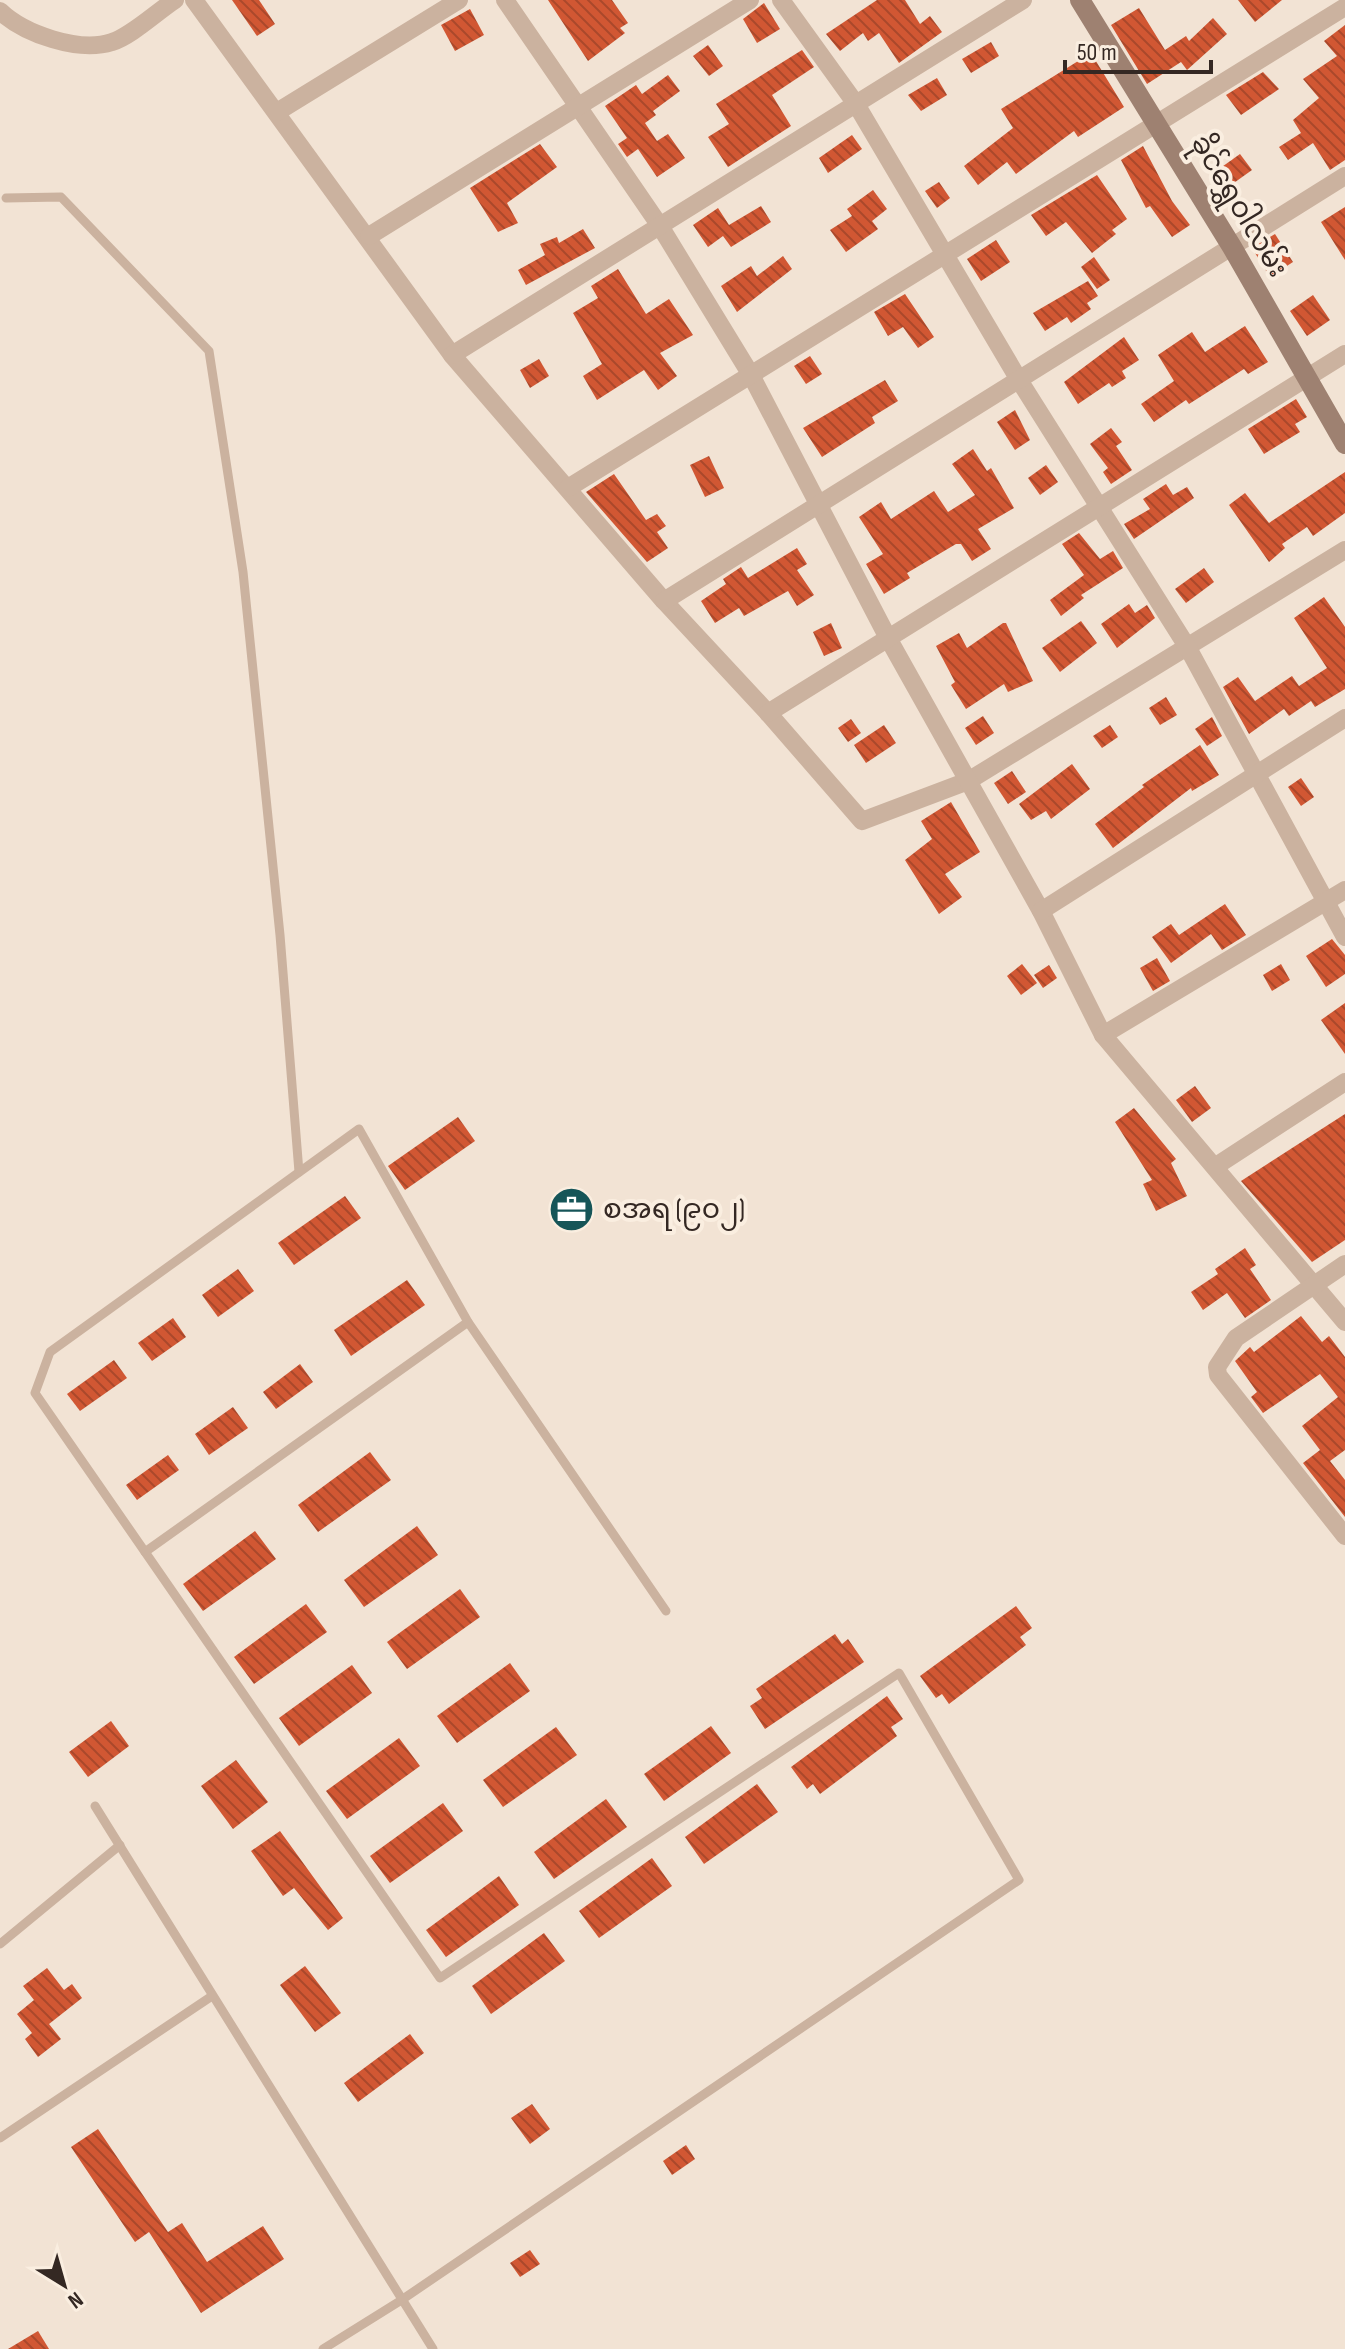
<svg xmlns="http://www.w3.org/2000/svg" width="1345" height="2349" viewBox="0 0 1345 2349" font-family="'Sofia Sans Condensed','Noto Sans Myanmar',sans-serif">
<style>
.building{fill:url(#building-back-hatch)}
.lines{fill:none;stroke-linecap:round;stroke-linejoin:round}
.lane{stroke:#cbb29f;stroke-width:9}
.street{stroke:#cbb29f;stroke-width:18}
.secondary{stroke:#9e8171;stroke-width:20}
.labels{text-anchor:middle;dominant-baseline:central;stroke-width:8;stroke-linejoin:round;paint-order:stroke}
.street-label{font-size:28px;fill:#342823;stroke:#faeee0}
.poi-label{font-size:28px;fill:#342823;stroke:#faeee0;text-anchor:start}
</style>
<defs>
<pattern id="building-back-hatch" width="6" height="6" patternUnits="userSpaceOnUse" patternTransform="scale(2)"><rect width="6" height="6" fill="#d15733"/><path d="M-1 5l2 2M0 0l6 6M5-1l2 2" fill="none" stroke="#aa482b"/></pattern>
</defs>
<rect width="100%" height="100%" fill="#f2e3d4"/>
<g class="building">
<path d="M 232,0 L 259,0 L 275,24 L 257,36 Z"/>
<path d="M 548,0 L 612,0 L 628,23 L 620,28 L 625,33 L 588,61 Z"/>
<path d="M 877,0 L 905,0 L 920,24 L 930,16 L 942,32 L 899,63 L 879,33 L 868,41 L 863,33 L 840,51 L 826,34 Z"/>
<path d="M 1238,0 L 1282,0 L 1255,22 Z"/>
<path d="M 764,3 L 780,29 L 757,43 L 743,19 Z"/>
<path d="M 1139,8 L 1165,50 L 1186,36 L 1189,41 L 1213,18 L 1227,34 L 1187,70 L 1181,62 L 1147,84 L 1111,25 Z"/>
<path d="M 470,9 L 484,35 L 455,51 L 441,25 Z"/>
<path d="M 1345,25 L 1345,160 L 1330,170 L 1313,143 L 1288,160 L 1279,147 L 1301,133 L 1293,120 L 1319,98 L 1303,79 L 1337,56 L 1324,41 Z"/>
<path d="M 991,42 L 999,56 L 971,73 L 962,59 Z"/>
<path d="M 708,45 L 723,66 L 709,76 L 693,56 Z"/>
<path d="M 802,50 L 814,67 L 772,95 L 791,126 L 728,167 L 708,137 L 729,124 L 716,104 Z"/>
<path d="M 1091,53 L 1124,107 L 1078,137 L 1074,131 L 1016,174 L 1007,162 L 978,185 L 964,166 L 1013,128 L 1001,109 Z"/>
<path d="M 1263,72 L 1279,89 L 1241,115 L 1226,95 Z"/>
<path d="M 668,75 L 680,91 L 653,111 L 656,115 L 645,123 L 657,141 L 668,134 L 685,158 L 657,177 L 638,149 L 627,157 L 618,144 L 627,138 L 605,106 L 636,85 L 642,94 Z"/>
<path d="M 937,78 L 947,95 L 921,111 L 908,95 Z"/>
<path d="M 852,135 L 862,149 L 828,173 L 819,158 Z"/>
<path d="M 540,144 L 557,167 L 507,203 L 518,223 L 498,232 L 470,188 Z"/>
<path d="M 1143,146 L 1172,201 L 1190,225 L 1172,237 L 1150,206 L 1146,208 L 1121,160 Z"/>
<path d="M 1240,154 L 1252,170 L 1224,190 L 1212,174 Z"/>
<path d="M 1097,175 L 1127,219 L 1112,230 L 1116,234 L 1092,253 L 1066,222 L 1046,236 L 1031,215 Z"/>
<path d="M 939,182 L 950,198 L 937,208 L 925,191 Z"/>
<path d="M 873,190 L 887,209 L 872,221 L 878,229 L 846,252 L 830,230 L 852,216 L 847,209 Z"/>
<path d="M 761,206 L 771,222 L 731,247 L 723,236 L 708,247 L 693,225 L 718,208 L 729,225 Z"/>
<path d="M 1345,207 L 1345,260 L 1321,222 Z"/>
<path d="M 583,229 L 595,248 L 526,285 L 518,270 L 545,255 L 540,244 L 557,237 L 559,243 Z"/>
<path d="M 1275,234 L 1293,262 L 1270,277 L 1252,248 Z"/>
<path d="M 996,240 L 1010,262 L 981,281 L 967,259 Z"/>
<path d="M 783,256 L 792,269 L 737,312 L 721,286 L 751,266 L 757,276 Z"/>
<path d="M 1094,257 L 1110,280 L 1097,289 L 1081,267 Z"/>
<path d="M 618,269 L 646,314 L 669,299 L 693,335 L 660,353 L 677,376 L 658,390 L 644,370 L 597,400 L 583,376 L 602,364 L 573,313 L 598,298 L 591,286 Z"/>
<path d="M 1088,281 L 1098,296 L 1087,303 L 1091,309 L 1071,323 L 1067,317 L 1045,331 L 1033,313 Z"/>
<path d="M 905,294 L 934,337 L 918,348 L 903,327 L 888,336 L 874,312 Z"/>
<path d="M 1313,295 L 1330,320 L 1307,336 L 1290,311 Z"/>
<path d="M 1245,326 L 1268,362 L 1248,374 L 1244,369 L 1189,404 L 1186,400 L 1154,422 L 1141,404 L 1174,381 L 1158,355 L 1192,332 L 1205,352 Z"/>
<path d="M 1124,337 L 1139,360 L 1122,371 L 1126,378 L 1112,387 L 1109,383 L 1078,404 L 1064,382 Z"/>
<path d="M 810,356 L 822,374 L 806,384 L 794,366 Z"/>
<path d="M 539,359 L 549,376 L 530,388 L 520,370 Z"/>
<path d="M 885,380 L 898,401 L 872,417 L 875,423 L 822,457 L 803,428 Z"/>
<path d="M 1296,399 L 1307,417 L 1295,424 L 1300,432 L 1264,454 L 1248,429 Z"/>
<path d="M 1015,410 L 1030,440 L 1015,450 L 997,422 Z"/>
<path d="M 1111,428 L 1122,442 L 1116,446 L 1132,470 L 1111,484 L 1103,472 L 1108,468 L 1090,444 Z"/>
<path d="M 973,449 L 987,471 L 991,468 L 1014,508 L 978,529 L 991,549 L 972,561 L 961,544 L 956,544 L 907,573 L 910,578 L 884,594 L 866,564 L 883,554 L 859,517 L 881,502 L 891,519 L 934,491 L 948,512 L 975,495 L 952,464 Z"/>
<path d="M 709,456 L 724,488 L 705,497 L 690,465 Z"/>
<path d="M 1046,465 L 1058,482 L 1040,495 L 1028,478 Z"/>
<path d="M 1345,472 L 1345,513 L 1313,536 L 1307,527 L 1282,544 L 1285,548 L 1269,562 L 1229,505 L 1245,493 L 1269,523 Z"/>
<path d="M 614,474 L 646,520 L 657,514 L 666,526 L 657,532 L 668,548 L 647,562 L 586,492 Z"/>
<path d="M 1166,484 L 1173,495 L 1187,487 L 1194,498 L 1134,539 L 1124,524 L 1150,509 L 1143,499 Z"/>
<path d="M 1079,533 L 1100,559 L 1113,551 L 1123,568 L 1081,595 L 1084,598 L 1061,616 L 1050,600 L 1084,575 L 1062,544 Z"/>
<path d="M 797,548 L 807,564 L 797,570 L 814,595 L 797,606 L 788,591 L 744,616 L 739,608 L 715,623 L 701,601 L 726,584 L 723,579 L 741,567 L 748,578 Z"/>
<path d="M 1204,568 L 1214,582 L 1186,603 L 1175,589 Z"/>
<path d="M 1324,597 L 1345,627 L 1345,689 L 1315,707 L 1311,701 L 1289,716 L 1284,709 L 1249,734 L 1223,687 L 1238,677 L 1255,701 L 1292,676 L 1299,686 L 1327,668 L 1294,618 Z"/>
<path d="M 1129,604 L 1135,613 L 1147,605 L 1155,618 L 1117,648 L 1101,624 Z"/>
<path d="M 1081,621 L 1097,643 L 1060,672 L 1042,648 Z"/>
<path d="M 831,623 L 842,648 L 824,656 L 813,632 Z"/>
<path d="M 1003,623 L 1006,623 L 1033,681 L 1008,692 L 1004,684 L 966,709 L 951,685 L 955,682 L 936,646 L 959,633 L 967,648 Z"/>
<path d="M 1166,697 L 1177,715 L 1160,725 L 1149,708 Z"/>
<path d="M 983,716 L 994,733 L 976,745 L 965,728 Z"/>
<path d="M 1212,717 L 1222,736 L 1207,746 L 1195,729 Z"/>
<path d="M 851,719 L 861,733 L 848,742 L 838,728 Z"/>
<path d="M 884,725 L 896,743 L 866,763 L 854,745 Z"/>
<path d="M 1110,725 L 1118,737 L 1102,748 L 1093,736 Z"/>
<path d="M 1200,745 L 1219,775 L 1192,791 L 1191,788 L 1113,848 L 1095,824 L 1144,787 L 1142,785 Z"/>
<path d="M 1072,764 L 1090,789 L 1051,819 L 1046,811 L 1031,820 L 1019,804 Z"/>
<path d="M 1012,771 L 1026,792 L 1008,804 L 994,783 Z"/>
<path d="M 1301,778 L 1314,797 L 1301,806 L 1288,787 Z"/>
<path d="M 951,802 L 980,852 L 945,874 L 962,897 L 939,914 L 905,860 L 932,839 L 921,821 Z"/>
<path d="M 1225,904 L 1246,935 L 1222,950 L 1211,934 L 1171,963 L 1152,937 L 1171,924 L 1179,935 Z"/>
<path d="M 1332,939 L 1345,955 L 1345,974 L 1326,987 L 1306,956 Z"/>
<path d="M 1157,958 L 1170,981 L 1153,991 L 1140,968 Z"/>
<path d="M 1022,964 L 1037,983 L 1021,995 L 1007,976 Z"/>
<path d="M 1281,964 L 1290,980 L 1272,991 L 1263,975 Z"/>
<path d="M 1049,965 L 1057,978 L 1043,988 L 1034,975 Z"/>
<path d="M 1345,1003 L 1345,1054 L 1321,1020 Z"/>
<path d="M 1195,1086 L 1211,1108 L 1192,1122 L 1176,1100 Z"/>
<path d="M 1134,1108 L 1176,1159 L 1171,1163 L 1187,1196 L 1156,1211 L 1143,1184 L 1152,1180 L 1115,1122 Z"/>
<path d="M 1345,1114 L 1345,1240 L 1312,1262 L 1241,1181 Z"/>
<path d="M 458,1117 L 475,1141 L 405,1190 L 388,1166 Z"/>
<path d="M 345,1196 L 361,1218 L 294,1265 L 278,1243 Z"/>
<path d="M 1245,1248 L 1256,1265 L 1250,1269 L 1271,1300 L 1245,1318 L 1227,1293 L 1203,1310 L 1191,1292 L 1218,1274 L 1215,1269 Z"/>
<path d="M 238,1269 L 254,1291 L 218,1317 L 202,1295 Z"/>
<path d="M 407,1280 L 425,1305 L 351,1356 L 334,1330 Z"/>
<path d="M 1301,1316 L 1322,1342 L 1329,1336 L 1345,1357 L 1345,1450 L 1330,1461 L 1345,1480 L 1345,1517 L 1303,1463 L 1320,1450 L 1302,1426 L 1338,1397 L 1320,1374 L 1263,1413 L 1251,1397 L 1257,1392 L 1235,1361 L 1250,1347 L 1254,1352 Z"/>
<path d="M 173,1318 L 186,1337 L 152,1361 L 138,1343 Z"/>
<path d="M 114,1360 L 127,1378 L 80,1411 L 67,1394 Z"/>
<path d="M 300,1364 L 313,1382 L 276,1409 L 263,1392 Z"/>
<path d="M 233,1407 L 248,1428 L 209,1455 L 195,1434 Z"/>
<path d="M 370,1452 L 391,1480 L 318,1532 L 298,1505 Z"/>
<path d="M 168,1455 L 179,1470 L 137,1500 L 126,1485 Z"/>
<path d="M 417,1526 L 438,1555 L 364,1607 L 344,1580 Z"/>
<path d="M 255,1531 L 276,1559 L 203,1611 L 183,1584 Z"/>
<path d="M 460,1589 L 480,1617 L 407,1669 L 387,1642 Z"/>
<path d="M 306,1604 L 327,1632 L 254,1684 L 234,1657 Z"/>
<path d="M 1016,1606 L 1032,1628 L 1020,1637 L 1026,1645 L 949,1704 L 942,1694 L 936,1698 L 920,1676 Z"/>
<path d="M 835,1634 L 842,1644 L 848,1639 L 864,1662 L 765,1729 L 750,1706 L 762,1698 L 756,1689 Z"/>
<path d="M 510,1663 L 530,1691 L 457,1743 L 437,1716 Z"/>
<path d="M 352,1665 L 372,1693 L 299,1746 L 279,1718 Z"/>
<path d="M 887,1696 L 903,1719 L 891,1727 L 897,1736 L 820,1794 L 813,1784 L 807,1789 L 791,1767 Z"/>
<path d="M 111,1721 L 129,1746 L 88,1777 L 69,1752 Z"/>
<path d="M 711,1726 L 731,1753 L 664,1801 L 644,1774 Z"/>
<path d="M 556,1727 L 577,1755 L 503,1807 L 483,1780 Z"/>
<path d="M 399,1738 L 420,1766 L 347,1819 L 326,1791 Z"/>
<path d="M 236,1760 L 268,1802 L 233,1829 L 201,1786 Z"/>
<path d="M 757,1784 L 778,1812 L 704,1864 L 685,1837 Z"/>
<path d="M 606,1799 L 627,1827 L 554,1879 L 534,1852 Z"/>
<path d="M 443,1803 L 463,1831 L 390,1883 L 370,1856 Z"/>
<path d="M 280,1831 L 343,1918 L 328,1930 L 294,1888 L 283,1896 L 251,1851 Z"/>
<path d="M 652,1858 L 672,1886 L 599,1938 L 579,1911 Z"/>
<path d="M 499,1876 L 519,1905 L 446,1957 L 426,1930 Z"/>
<path d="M 544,1933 L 565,1961 L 491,2014 L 472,1986 Z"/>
<path d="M 305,1966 L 341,2013 L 315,2032 L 280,1985 Z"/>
<path d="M 47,1968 L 64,1990 L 72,1984 L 82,1998 L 49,2024 L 61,2039 L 38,2057 L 25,2039 L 32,2033 L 17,2014 L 34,2000 L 23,1986 Z"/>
<path d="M 410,2034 L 424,2053 L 358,2102 L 344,2083 Z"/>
<path d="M 532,2104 L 550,2129 L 530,2144 L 511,2118 Z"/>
<path d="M 98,2129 L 168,2232 L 182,2223 L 207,2262 L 263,2226 L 284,2259 L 201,2313 L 149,2232 L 135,2242 L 71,2147 Z"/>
<path d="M 686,2145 L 695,2159 L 672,2175 L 663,2161 Z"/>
<path d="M 530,2250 L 540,2264 L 520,2277 L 510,2263 Z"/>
<path d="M 38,2331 L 49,2349 L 8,2349 Z"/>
</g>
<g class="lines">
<g class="lane">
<path d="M 6,198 L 61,197 L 209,351 L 243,572 L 280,935 L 299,1172"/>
<path d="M 145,1552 L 468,1322"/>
<path d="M 95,1806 L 433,2349"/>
<path d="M 0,1944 L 120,1845"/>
<path d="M 0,2138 L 212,1996"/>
<path d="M 323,2349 L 400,2301 L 1019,1880 L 899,1673 L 440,1978 L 35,1393 L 50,1352 L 359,1129 L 468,1322 L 666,1611"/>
</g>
<g class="street">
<path d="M 194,0 L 452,355 L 664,601 L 768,713 L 862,821 L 968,781 L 1345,550"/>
<path d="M 505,0 L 660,226 L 751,375 L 888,638 L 1041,911 L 1103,1035 L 1345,1322"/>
<path d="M 781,0 L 856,104 L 1019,380 L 1188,648 L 1345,937"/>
<path d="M 0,11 C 24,34 79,53 112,42 C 130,37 158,11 175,0"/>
<path d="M 277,112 L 459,0"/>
<path d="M 369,236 L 750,0"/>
<path d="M 452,355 L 1023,0"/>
<path d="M 568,488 L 1345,7"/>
<path d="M 664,601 L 1345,176"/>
<path d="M 768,713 L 1345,354"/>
<path d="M 1041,911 L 1345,718"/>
<path d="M 1103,1035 L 1345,890"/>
<path d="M 1216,1166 L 1345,1082"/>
<path d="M 1345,1264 L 1236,1338 L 1217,1367 L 1218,1375 L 1345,1536"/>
</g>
<path class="secondary" d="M 1080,0 L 1232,247 L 1345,444"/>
</g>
<defs>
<symbol id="office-disc" viewBox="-11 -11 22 22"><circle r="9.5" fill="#165558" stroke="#faeee0"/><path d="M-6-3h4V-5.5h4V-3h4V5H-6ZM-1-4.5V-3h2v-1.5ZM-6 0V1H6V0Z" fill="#fff"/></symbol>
</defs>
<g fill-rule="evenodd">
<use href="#office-disc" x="546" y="1184" width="51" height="51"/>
</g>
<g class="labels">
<g class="street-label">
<text transform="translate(1239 206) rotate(59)">ခိုင်ရွှေဝါလမ်း</text>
</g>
<g class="poi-label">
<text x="603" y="1209">စအရ (၉၀၂)</text>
</g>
</g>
<g transform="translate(64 2285) rotate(143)" stroke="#faeee0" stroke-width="6" paint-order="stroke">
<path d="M0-6L14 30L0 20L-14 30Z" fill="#342823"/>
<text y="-12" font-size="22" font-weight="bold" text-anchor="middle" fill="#342823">N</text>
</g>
<path d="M1065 60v12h146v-12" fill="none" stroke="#342823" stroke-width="4"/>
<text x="1077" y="60" font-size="24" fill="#342823" stroke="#faeee0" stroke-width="6" paint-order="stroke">50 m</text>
</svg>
